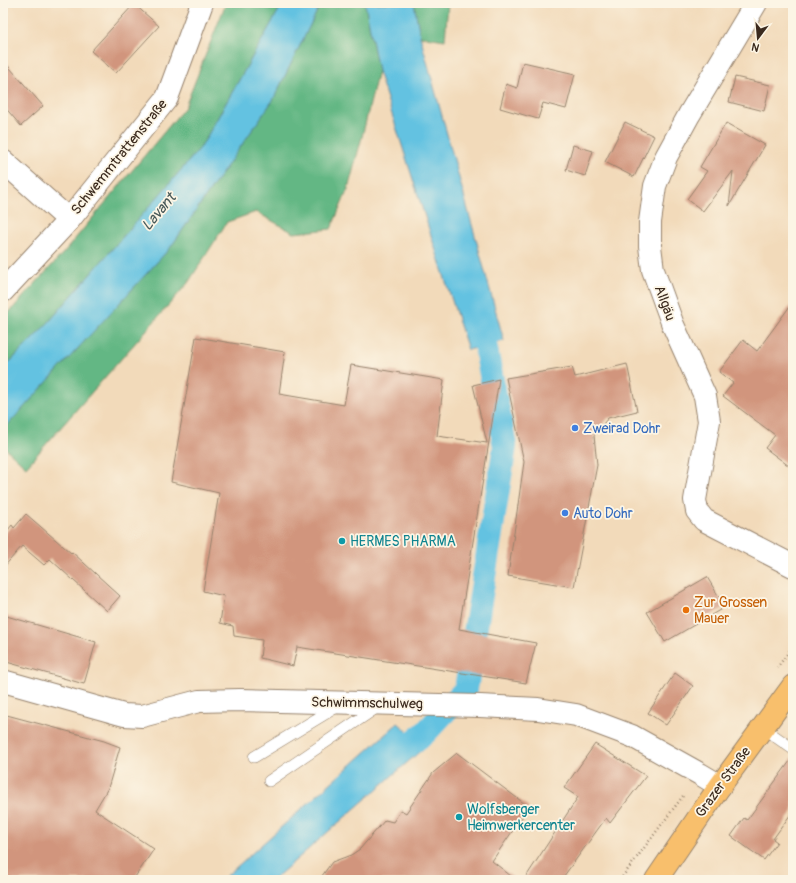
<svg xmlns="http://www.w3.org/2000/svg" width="796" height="883" viewBox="0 0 796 883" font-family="Pangolin,sans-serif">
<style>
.forest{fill:#64b784;stroke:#507051}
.water{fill:#63c2e1;stroke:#4f7680}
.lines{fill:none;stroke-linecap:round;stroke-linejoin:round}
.canal{stroke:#63c2e1;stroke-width:24}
.building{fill:#d1957d}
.service-casing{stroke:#96826c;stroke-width:12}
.minor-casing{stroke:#96826c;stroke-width:24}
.primary-casing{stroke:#96826c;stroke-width:24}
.path{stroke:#96826c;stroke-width:2.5;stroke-dasharray:1 3;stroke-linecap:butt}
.service{stroke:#fff;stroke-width:11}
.minor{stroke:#fff;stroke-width:22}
.primary{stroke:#f8bf6c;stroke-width:22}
.shop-dot{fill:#3f7fe0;stroke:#fcf5e5;stroke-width:1.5}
.culture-dot{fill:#0f9aa8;stroke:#fcf5e5;stroke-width:1.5}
.food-dot{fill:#e8710a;stroke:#fcf5e5;stroke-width:1.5}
.labels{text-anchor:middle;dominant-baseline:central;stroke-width:3.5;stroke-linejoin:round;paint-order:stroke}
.street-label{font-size:14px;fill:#3b2a1e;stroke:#fcf5e5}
.shop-label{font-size:14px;fill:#366cbe;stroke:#fcf5e5;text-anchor:start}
.culture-label{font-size:14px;fill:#0d838f;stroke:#fcf5e5;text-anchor:start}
.food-label{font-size:14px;fill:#c56008;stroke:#fcf5e5;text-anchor:start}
.water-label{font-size:15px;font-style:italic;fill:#475858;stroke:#fcf5e5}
</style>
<rect width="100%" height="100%" fill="#fcf5e5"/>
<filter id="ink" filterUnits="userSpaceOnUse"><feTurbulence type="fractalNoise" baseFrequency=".025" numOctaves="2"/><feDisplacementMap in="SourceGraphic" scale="8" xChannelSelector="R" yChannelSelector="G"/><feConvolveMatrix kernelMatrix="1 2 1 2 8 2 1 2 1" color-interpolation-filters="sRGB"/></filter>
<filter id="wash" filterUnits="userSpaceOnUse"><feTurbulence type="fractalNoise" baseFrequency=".012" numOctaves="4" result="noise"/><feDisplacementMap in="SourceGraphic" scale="16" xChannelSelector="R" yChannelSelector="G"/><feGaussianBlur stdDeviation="0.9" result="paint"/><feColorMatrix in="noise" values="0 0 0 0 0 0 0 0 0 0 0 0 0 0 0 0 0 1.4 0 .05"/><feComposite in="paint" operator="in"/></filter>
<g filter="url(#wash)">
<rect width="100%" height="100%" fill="#f2daba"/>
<g class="forest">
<path d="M 226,3 L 283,3 L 201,147 L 48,323 L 3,369 L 3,319 L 65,251 L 185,107 Z"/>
<path d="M 321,3 L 365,3 L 378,71 L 362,137 L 348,189 L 331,229 L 294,233 L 256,212 L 227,222 L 188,283 L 26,467 L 3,446 L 3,430 L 170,248 L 273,100 Z"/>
<path d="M 414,3 L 448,3 L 445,40 L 420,36 Z"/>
</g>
<g class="water">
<path d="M 283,3 L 321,3 L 273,100 L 170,248 L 3,430 L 3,369 L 48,323 L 201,147 Z"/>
<path d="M 365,3 L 414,3 L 420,36 L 504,341 L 468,350 L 378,71 Z"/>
<path d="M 398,723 L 425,747 L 273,880 L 222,880 Z"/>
</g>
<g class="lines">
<path class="canal" d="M 391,758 L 425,733 L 466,689 L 505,446 L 485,344 L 476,315"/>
</g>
<g id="blocks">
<g class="building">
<path d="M 134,4 L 159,26 L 116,73 L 91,51 Z"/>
<path d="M 3,60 L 43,106 L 21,126 L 3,105 Z"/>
<path d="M 523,62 L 575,74 L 566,109 L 543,103 L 538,119 L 500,108 L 506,84 L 517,88 Z"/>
<path d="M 735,77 L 770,85 L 764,111 L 729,102 Z"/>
<path d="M 625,122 L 654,136 L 634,177 L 605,162 Z"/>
<path d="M 726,123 L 765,145 L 729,206 L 733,171 L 703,211 L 687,199 L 707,171 L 700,167 Z"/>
<path d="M 573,145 L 593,151 L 585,176 L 566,170 Z"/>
<path d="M 793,302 L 793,469 L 765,448 L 775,435 L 723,396 L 733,383 L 719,372 L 743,340 L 757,351 Z"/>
<path d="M 196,337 L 285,352 L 279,394 L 344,405 L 351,365 L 444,380 L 437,436 L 487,443 L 473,385 L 499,379 L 459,629 L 536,643 L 526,683 L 297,647 L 293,666 L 260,658 L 262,640 L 234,636 L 233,626 L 220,623 L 224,596 L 203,591 L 219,493 L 171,482 Z"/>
<path d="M 627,364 L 637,411 L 608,418 L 594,435 L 597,465 L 574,587 L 508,576 L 524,462 L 506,378 L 572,367 L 575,377 Z"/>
<path d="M 26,514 L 71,553 L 72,552 L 120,596 L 107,611 L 50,559 L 44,565 L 22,546 L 3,568 L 3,536 L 12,525 L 14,528 Z"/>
<path d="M 707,577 L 725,607 L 665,642 L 647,612 Z"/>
<path d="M 3,615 L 96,642 L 84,684 L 3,661 Z"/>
<path d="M 675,673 L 693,686 L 666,725 L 648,713 Z"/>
<path d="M 3,714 L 104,741 L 120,747 L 108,788 L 95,810 L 154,849 L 133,880 L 3,880 Z"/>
<path d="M 595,744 L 646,776 L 610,823 L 606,818 L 561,880 L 524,880 L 578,797 L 564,788 Z"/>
<path d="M 457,753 L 529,807 L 492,861 L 516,880 L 319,880 L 332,862 L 351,855 L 360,849 L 385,820 L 393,822 L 401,810 L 406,813 L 433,773 Z"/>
<path d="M 793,757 L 793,811 L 773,839 L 777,842 L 764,860 L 731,836 L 744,818 L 747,820 Z"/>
</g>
</g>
</g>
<g filter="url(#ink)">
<use href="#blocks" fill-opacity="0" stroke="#96826c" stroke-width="1"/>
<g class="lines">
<defs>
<g id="service">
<path d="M 763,728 L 793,749"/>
<path d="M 254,757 L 338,706"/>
<path d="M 269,781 L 379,706"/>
</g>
<g id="minor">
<path d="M 756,3 L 689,115 L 666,157 L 655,186 L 650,222 L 650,246 L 653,270 L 673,325 L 705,396 L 709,421 L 695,500 L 697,511 L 704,520 L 793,566"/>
<path d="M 3,161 L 69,220"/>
<path d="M 3,291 L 69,220 L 167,98 L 202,3"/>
<path d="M 3,681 L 124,715 L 142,716 L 199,701 L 240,700 L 480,706 L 538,709 L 576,715 L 632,736 L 700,774 L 720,786"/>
</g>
<path id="primary" d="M 656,880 L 720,786 L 793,686"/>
</defs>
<use href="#service" class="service-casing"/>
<use href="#minor" class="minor-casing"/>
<use href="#primary" class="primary-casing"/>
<g class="path">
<path d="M 777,668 L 793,646"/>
<path d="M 620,880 L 683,796"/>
</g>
<use href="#service" class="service"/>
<use href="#minor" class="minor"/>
<use href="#primary" class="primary"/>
</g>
</g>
<g class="shop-dot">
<circle cx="575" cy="428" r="4"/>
<circle cx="565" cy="513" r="4"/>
</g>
<g class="culture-dot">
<circle cx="342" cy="541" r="4"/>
<circle cx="459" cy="817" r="4"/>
</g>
<circle class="food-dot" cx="686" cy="610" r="4"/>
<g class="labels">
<g class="street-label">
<text transform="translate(119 157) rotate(-51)">Schwemmtrattenstraße</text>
<text transform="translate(665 303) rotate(70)">Allgäu</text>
<text transform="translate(367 703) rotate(1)">Schwimmschulweg</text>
<text transform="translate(723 782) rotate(-54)">Grazer Straße</text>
</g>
<g class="shop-label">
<text x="583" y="428">Zweirad Dohr</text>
<text x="573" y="513">Auto Dohr</text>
</g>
<g class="culture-label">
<text x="350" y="541">HERMES PHARMA</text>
<text x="467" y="809">Wolfsberger<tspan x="467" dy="16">Heimwerkercenter</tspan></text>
</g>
<g class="food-label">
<text x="694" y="602">Zur Grossen<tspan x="694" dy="16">Mauer</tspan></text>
</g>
<g class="water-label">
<text transform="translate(159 212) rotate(-50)">Lavant</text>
</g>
</g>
<rect width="796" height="883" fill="none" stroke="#fcf5e5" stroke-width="16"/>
<g transform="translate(758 38) rotate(196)" stroke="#fcf5e5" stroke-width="3" paint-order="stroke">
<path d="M0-3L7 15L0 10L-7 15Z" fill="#3b2a1e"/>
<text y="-6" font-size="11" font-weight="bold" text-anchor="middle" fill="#3b2a1e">N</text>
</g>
</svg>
